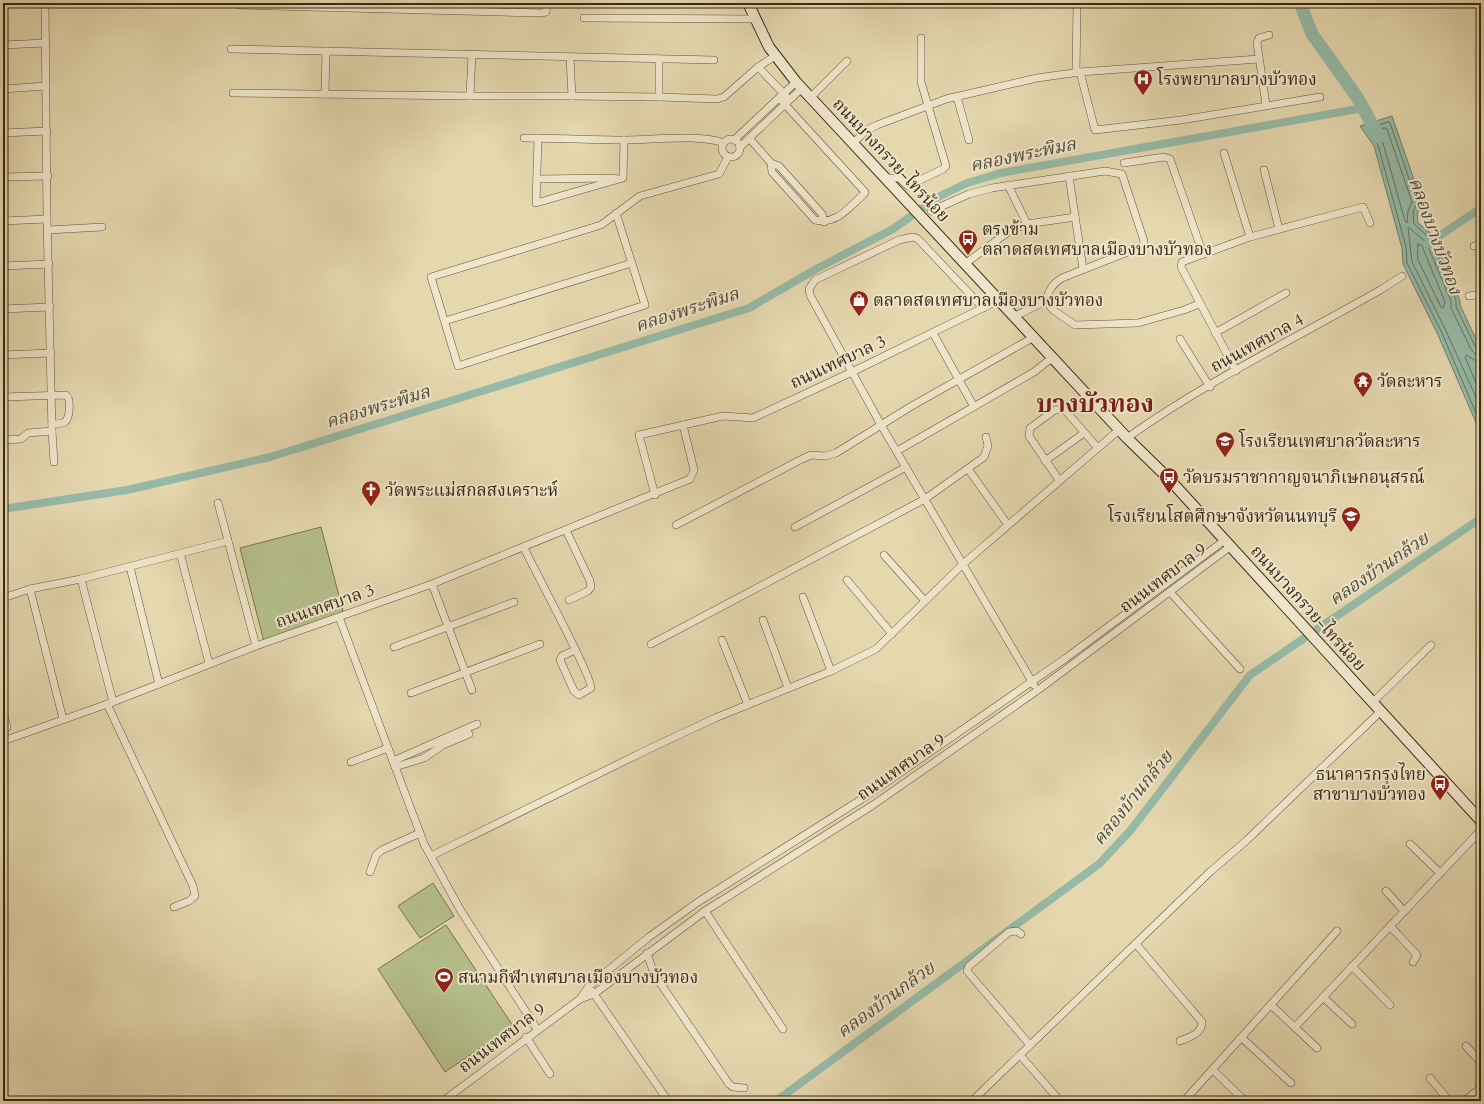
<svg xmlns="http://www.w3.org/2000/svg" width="1484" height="1104" viewBox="0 0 1484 1104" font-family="Cardo,'Noto Serif Thai',serif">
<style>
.green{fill:#b4be8b;stroke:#767350}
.water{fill:#96baa7;stroke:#70806d}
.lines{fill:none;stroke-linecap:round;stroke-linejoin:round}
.shore{stroke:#67715e;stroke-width:1}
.canal{stroke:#96baa7;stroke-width:8}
.river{stroke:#96baa7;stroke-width:13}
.street-casing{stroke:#63543c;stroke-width:8}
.secondary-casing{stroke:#382816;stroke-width:12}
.street{stroke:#eee5ca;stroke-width:7}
.secondary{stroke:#eee5ca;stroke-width:10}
.labels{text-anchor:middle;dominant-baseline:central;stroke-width:4;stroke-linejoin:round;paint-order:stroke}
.poi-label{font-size:17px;fill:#382816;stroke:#eee5ca;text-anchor:start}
.street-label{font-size:17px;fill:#382816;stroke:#eee5ca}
.water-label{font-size:18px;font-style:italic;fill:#504c3a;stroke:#eee5ca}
.town-label{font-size:25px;font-weight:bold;fill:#7a1f14;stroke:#eee5ca}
</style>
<rect width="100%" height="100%" fill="#e5d7ae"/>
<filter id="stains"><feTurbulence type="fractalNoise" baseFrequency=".005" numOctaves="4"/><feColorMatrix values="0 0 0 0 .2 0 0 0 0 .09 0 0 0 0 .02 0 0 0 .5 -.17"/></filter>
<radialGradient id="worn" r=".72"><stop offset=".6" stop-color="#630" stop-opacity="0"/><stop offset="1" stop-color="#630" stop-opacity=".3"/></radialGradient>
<g class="green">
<path d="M 321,527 L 344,615 L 264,642 L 240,548 Z"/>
<path d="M 433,883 L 454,916 L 420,938 L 398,906 Z"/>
<path d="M 446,925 L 513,1026 L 445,1072 L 378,969 Z"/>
</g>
<path class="water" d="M 1392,116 L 1422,203 L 1417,214 L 1418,223 L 1434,236 L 1460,301 L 1460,305 L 1481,350 L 1481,434 L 1438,335 L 1403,264 L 1402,248 L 1374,146 L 1360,126 Z"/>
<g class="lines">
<g class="shore">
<path d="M 1385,128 L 1387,129 L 1412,202 L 1408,211 L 1407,223 L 1405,221 L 1383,143 L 1376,133 L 1377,130 Z"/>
<path d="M 1418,244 L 1422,246 L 1445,302 L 1443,308 L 1441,307 L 1418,260 Z"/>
<path d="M 1481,350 L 1476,348 L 1456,307 L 1456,300 L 1431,239 L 1414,224 L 1413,213 L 1417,202 L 1390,123 L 1388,122 L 1369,128 L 1368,130 L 1378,145 L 1406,247 L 1407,263 L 1442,333 L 1481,425"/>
<path d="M 1481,355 L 1475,354 L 1471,349 L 1451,308 L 1451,301 L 1426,242 L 1408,227 L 1412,262 L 1446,331 L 1475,395 L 1481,414"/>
<path d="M 1481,361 L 1474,360 L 1467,355 L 1465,357 L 1481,395"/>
</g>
<g class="canal">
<path d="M 1427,244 L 1481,208"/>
<path d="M 3,509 L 127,490 L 270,457 L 749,308 L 818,268 L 893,229 L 938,197 L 967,183 L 1001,173 L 1363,108"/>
<path d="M 776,1101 L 1099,864 L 1130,831 L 1250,675 L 1481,518"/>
</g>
<path class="river" d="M 1300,3 L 1312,34 L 1357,97 L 1379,137"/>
<defs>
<g id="street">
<path d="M 234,3 L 239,5 L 541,13 L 546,12 L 547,3"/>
<path d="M 584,18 L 755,19"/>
<path d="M 3,45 L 46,43"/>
<path d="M 231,49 L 714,60"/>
<path d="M 472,54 L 470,96 L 572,96"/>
<path d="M 570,58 L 572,96 L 659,97"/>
<path d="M 659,59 L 659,97 L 717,99 L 724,97 L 758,67 L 775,56"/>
<path d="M 758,67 L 786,96"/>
<path d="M 1080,72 L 1095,130 L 1181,120 L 1320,97"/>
<path d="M 1076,73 L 1077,6"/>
<path d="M 3,89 L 46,86"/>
<path d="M 233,93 L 470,96"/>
<path d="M 325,94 L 326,51"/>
<path d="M 957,97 L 969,140"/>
<path d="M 810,98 L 847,61"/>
<path d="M 1266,105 L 1257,43 L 1259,38 L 1269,35"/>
<path d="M 3,133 L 47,131"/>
<path d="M 524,138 C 558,138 592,140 626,140 C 654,140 698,134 724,143"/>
<path d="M 538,138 L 536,203 L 623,178 L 624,140"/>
<path d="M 749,138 L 771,163 L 779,166 L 822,214 L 824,222"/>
<circle cx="731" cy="148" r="9"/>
<path d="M 734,140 L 796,82"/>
<path d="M 853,143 L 867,130 L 877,125 L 946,99 L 1037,78 L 1080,72 L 1259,59"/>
<path d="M 740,147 L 802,88"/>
<path d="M 1224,153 L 1250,237"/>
<path d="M 771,163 L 772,172 L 815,220 C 837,225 848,208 863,195 L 865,192 L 779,98"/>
<path d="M 1124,163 L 1164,157 L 1170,159 L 1203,254"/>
<path d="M 1264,170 L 1279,229"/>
<path d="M 1069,176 L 1083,269"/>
<path d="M 3,177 L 48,176"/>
<path d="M 886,178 L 899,178 L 908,186 L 943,169 L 946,166 L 921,82 L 921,38"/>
<path d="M 537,179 L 615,178"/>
<path d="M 1008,185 L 1027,224"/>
<path d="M 931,211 L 969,194 L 992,188 L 1105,171 L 1122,174 L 1144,241 L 1143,246 L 1062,278 C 1052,284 1049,290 1046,301 L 1015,316"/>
<path d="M 616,213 L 645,305 L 458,366 L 431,277 L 601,225 L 640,196 L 719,174 L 728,157"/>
<path d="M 3,221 L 47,219"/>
<path d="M 48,230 L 102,227"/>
<path d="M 1474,246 L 1481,244"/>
<path d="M 966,263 L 1011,230 L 1027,224 L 1075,217"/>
<path d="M 3,266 L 49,264"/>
<path d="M 1469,296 L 1481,294"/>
<path d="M 1046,301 L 1053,310 L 1075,325 L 1138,323 L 1184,310 L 1199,304"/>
<path d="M 983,308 L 918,239 L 913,237 L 899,240 L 815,280 L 809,289 L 810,295 L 881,425 L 1034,685"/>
<path d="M 3,309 L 50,307"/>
<path d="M 445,321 L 632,263"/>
<path d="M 933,333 L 974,407"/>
<path d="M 1215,333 L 1286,293"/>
<path d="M 1180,339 L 1210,387"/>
<path d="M 3,355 L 51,353"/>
<path d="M 1236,371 L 1181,267 L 1182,262 L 1250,237 L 1363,207 L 1370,223"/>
<path d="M 3,397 L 66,395 C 71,399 70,418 65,422 C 61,424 56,424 52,424"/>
<path d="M 52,431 L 54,462"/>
<path d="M 1127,438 C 1207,381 1298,337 1382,289 L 1402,276"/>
<path d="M 3,440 L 21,439 L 28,433 L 52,431 L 47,219 L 45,3"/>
<path d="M 897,451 L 1034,372 L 1053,357"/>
<path d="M 1045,461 L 1084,433"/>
<path d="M 968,469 L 1008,525"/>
<path d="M 1059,480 L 1029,436 L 1030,428 L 1055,410 L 1064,409 L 1097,447"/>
<path d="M 655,495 L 639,435 L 723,416 L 753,418 L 852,372 L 999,300"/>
<path d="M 218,503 L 256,646"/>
<path d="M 676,525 L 802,459 L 811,455 L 825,456 L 836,453 L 910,407 L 1034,337"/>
<path d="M 795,527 L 906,467"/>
<path d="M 566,530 L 590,581 L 591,587 L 588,591 L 569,600"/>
<path d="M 524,548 C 532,565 593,679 591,688 L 579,695 L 574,691 L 560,660 L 562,656 L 575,650"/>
<path d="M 180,553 L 209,663"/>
<path d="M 884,555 L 925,601"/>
<path d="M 130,567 L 159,684"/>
<path d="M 81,579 L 113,702"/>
<path d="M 847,580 L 892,634"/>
<path d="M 432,584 L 472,690"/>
<path d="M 30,589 L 63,719"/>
<path d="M 1170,592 L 1240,669"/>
<path d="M 803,597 L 831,671"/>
<path d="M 3,598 L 30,589 L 81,579 L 228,541"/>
<path d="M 339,617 L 424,844 L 461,911 L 537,1029"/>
<path d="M 763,620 L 788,688"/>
<path d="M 722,640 L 748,705"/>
<path d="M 651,644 L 925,499 L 984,457 L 988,446 L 986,437"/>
<path d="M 394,647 L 514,602"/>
<path d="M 411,693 L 540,644"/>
<path d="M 1372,703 L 1431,645"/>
<path d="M 107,704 L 193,886 L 195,896 L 189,901 L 174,907"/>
<path d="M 3,711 L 7,727"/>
<path d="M 3,741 L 113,702 L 256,646 L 432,584 L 690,479 L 694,470 L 683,425"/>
<path d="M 393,761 L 477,724"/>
<path d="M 351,762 L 388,748"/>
<path d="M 395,767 L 424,758 L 443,745 L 469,734"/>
<path d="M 1410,844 L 1440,873"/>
<path d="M 431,856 L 649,749 L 715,718 L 831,671 L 876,649 L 963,564 L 1120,429"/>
<path d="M 370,872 L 376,855 L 382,850 L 420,833"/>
<path d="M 1386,891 L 1404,911"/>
<path d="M 705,911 L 783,1029"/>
<path d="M 1390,926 L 1417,955 L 1413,962"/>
<path d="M 1021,934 L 1017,931 L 1009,932 L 969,966 L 967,971 L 1030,1045"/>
<path d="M 1136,944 L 1202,1022 C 1202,1034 1189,1037 1180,1041"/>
<path d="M 647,953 L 654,974 L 729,1084 L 733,1087 L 744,1088"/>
<path d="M 1352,966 L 1390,1005"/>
<path d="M 592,991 L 668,1101"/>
<path d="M 1323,997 L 1352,1024"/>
<path d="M 580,999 L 589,986 L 649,937 L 698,902 L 865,797 L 1066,658 L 1225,540"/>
<path d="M 1271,1005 L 1317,1048"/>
<path d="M 1295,1027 L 1481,830"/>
<path d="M 526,1037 L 550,1074"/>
<path d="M 1242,1038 L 1291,1083"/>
<path d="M 1466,1046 L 1481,1063"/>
<path d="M 1020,1055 L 1060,1101"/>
<path d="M 1213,1070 L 1245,1101"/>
<path d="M 1430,1078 L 1449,1101"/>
<path d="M 443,1101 L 580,999 L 594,994 L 705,911 L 873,805 L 1038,690 L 1231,546"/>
<path d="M 972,1101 L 1211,871 L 1247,840 L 1380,712"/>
<path d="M 1184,1101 L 1337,931"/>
<path d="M 1464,1101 L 1481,1088"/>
</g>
<path id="secondary" d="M 748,3 L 769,47 L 796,82 L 1127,438 L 1169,479 L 1481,821"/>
</defs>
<use href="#street" class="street-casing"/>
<use href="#secondary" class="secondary-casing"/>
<use href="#street" class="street"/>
<use href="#secondary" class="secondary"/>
</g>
<defs>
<symbol id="hospital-pin" viewBox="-11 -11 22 30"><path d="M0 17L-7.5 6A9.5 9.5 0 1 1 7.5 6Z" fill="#8f2418" stroke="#eee5ca"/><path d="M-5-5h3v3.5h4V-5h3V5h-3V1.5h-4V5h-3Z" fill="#fff"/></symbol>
<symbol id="bus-pin" viewBox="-11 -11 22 30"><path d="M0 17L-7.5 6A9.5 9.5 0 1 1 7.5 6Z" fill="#8f2418" stroke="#eee5ca"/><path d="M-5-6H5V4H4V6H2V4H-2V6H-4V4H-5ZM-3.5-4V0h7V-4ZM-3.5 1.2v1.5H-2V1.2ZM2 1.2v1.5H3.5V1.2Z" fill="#fff"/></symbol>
<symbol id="shop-pin" viewBox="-11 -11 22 30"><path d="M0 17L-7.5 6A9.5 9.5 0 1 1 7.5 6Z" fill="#8f2418" stroke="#eee5ca"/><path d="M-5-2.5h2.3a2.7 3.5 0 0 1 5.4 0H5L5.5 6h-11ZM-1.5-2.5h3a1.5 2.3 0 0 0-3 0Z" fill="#fff"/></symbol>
<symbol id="temple-pin" viewBox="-11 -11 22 30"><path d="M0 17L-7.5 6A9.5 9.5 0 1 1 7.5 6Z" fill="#8f2418" stroke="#eee5ca"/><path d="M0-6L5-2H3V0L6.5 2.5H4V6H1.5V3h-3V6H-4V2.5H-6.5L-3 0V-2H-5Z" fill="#fff"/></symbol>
<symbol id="school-pin" viewBox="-11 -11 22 30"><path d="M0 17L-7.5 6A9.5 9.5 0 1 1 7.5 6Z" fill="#8f2418" stroke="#eee5ca"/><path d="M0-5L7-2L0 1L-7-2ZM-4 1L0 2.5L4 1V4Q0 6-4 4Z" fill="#fff"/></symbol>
<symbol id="church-pin" viewBox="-11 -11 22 30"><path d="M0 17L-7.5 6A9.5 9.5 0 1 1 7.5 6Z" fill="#8f2418" stroke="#eee5ca"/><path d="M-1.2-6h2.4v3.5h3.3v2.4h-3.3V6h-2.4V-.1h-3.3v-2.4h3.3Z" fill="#fff"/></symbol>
<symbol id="stadium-pin" viewBox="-11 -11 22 30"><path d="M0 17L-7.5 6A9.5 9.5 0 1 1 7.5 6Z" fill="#8f2418" stroke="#eee5ca"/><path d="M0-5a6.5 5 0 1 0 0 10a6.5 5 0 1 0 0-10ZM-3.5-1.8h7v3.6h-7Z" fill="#fff"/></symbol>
</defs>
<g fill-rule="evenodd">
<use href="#hospital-pin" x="1132" y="68" width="22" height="30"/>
<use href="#bus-pin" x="957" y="228" width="22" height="30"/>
<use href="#shop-pin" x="848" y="289" width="22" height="30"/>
<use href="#temple-pin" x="1352" y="370" width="22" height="30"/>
<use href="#school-pin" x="1214" y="430" width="22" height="30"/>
<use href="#bus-pin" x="1158" y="466" width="22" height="30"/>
<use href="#church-pin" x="360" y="479" width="22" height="30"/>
<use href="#school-pin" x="1340" y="505" width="22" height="30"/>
<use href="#bus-pin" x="1429" y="773" width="22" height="30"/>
<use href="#stadium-pin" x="433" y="966" width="22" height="30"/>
</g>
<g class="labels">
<g class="poi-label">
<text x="1157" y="79">โรงพยาบาลบางบัวทอง</text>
<text x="982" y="229">ตรงข้าม<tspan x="982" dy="20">ตลาดสดเทศบาลเมืองบางบัวทอง</tspan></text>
<text x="873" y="300">ตลาดสดเทศบาลเมืองบางบัวทอง</text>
<text x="1377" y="381">วัดละหาร</text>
<text x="1239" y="441">โรงเรียนเทศบาลวัดละหาร</text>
<text x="1183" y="477">วัดบรมราชากาญจนาภิเษกอนุสรณ์</text>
<text x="385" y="490">วัดพระแม่สกลสงเคราะห์</text>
<text x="1337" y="516" text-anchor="end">โรงเรียนโสตศึกษาจังหวัดนนทบุรี</text>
<text x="1426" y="774" text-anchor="end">ธนาคารกรุงไทย<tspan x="1426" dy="20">สาขาบางบัวทอง</tspan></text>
<text x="458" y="977">สนามกีฬาเทศบาลเมืองบางบัวทอง</text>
</g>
<g class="street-label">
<text transform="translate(891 160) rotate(47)">ถนนบางกรวย-ไทรน้อย</text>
<text transform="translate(1257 343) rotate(-29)">ถนนเทศบาล 4</text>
<text transform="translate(838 362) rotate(-25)">ถนนเทศบาล 3</text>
<text transform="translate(1163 578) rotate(-37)">ถนนเทศบาล 9</text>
<text transform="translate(325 606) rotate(-19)">ถนนเทศบาล 3</text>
<text transform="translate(1308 608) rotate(48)">ถนนบางกรวย-ไทรน้อย</text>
<text transform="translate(901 767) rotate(-35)">ถนนเทศบาล 9</text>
<text transform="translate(502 1038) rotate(-37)">ถนนเทศบาล 9</text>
</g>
<g class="water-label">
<text transform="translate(1023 155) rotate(-12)">คลองพระพิมล</text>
<text transform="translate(1435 236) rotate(70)">คลองบางบัวทอง</text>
<text transform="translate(687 310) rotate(-18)">คลองพระพิมล</text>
<text transform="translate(378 407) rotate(-17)">คลองพระพิมล</text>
<text transform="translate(1379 569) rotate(-34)">คลองบ้านกล้วย</text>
<text transform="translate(1133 798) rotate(-51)">คลองบ้านกล้วย</text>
<text transform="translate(886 1000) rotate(-36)">คลองบ้านกล้วย</text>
</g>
<g class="town-label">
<text x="1095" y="404">บางบัวทอง</text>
</g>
</g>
<rect width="1484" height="1104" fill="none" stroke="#e5d7ae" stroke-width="16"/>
<rect x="4" y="4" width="1476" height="1096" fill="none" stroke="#382816" stroke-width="2"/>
<rect x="8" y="8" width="1468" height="1088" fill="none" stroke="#382816"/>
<rect width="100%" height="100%" filter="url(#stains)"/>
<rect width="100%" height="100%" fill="url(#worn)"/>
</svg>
